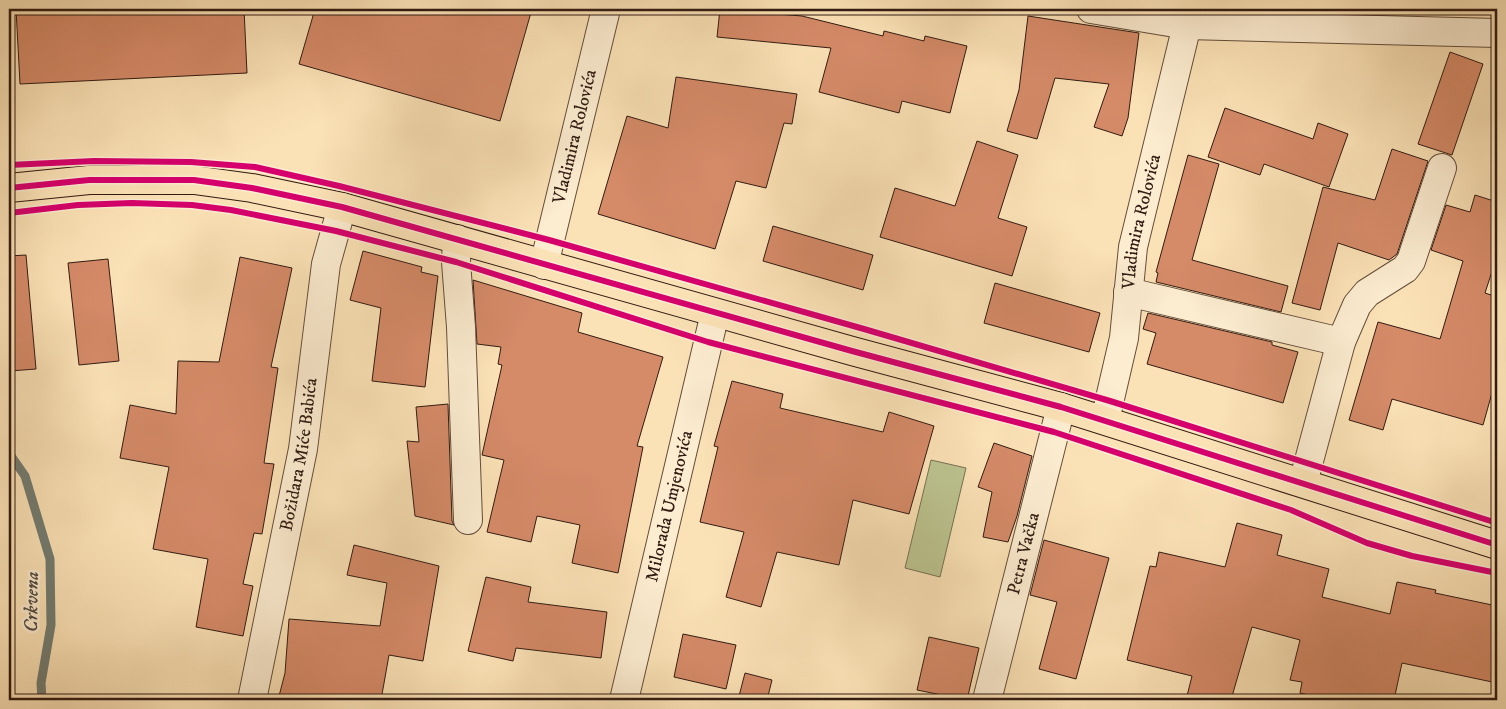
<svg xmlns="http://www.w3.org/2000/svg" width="1506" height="709" viewBox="0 0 1506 709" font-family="'IM FELL DW Pica',serif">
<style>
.green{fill:#bcc490;stroke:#767051}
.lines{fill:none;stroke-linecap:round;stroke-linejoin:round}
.stream{stroke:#737c72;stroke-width:9}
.building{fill:#d58a68;stroke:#311b12}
.minor-casing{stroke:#644d3b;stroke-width:30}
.primary-casing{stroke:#311b12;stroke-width:30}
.minor{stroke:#fcecd0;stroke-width:28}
.primary{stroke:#fbe2b6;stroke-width:28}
.cycleway-casing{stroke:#fcecd0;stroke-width:9}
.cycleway{stroke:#d6006c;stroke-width:6}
.labels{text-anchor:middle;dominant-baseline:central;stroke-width:5;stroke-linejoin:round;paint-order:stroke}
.street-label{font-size:18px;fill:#311b12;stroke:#fcecd0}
.water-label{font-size:19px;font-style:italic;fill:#524c42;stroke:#fcecd0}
</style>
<rect width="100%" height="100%" fill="#fbe2b6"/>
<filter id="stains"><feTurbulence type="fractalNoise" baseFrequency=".004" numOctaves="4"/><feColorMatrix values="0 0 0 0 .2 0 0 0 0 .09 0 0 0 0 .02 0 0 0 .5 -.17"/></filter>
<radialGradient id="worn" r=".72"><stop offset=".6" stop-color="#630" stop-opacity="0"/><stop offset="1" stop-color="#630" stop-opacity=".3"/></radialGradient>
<path class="green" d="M 931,460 L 966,468 L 940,577 L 905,568 Z"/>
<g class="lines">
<path class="stream" d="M 9,453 L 25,476 L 50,559 L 51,625 L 41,683 L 42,700"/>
</g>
<g class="building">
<path d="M 16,9 L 244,9 L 247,73 L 20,84 Z"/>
<path d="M 315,9 L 532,9 L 500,121 L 299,64 Z"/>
<path d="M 720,9 L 802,16 L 883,36 L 884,31 L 924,41 L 925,36 L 967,46 L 950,113 L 902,101 L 899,113 L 819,92 L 831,48 L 717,37 Z"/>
<path d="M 1028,16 L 1139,33 L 1128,118 L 1122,136 L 1094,127 L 1109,84 L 1055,78 L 1037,139 L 1007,131 L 1019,90 Z"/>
<path d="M 1450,52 L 1483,64 L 1452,155 L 1418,144 Z"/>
<path d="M 676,77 L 797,94 L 792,124 L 784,123 L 766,188 L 736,181 L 715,249 L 598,214 L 627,116 L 668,128 Z"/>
<path d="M 1225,108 L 1313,139 L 1318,123 L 1348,134 L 1329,187 L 1264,164 L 1260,175 L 1208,157 Z"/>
<path d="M 977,141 L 1018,155 L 998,218 L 1027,227 L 1012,276 L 880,237 L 895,188 L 955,206 Z"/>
<path d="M 1392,149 L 1428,161 L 1397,254 L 1389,260 L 1338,243 L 1320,310 L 1292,303 L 1323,187 L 1375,200 Z"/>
<path d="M 1188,155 L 1219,164 L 1192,260 L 1288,286 L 1281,312 L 1156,282 L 1158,273 L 1156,272 Z"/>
<path d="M 1475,195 L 1497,202 L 1497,256 L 1485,293 L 1497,297 L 1497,375 L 1483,425 L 1392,399 L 1383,430 L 1349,420 L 1378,322 L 1440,339 L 1463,261 L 1431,250 L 1446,205 L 1470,212 Z"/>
<path d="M 773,226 L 873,255 L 863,290 L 763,261 Z"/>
<path d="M 363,251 L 422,267 L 421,272 L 438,276 L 425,387 L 372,381 L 381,308 L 350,300 Z"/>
<path d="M 26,255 L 36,369 L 10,371 L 9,256 Z"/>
<path d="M 240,257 L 292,268 L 271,367 L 278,368 L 264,463 L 274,464 L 262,534 L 254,533 L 243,584 L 253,586 L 243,636 L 196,627 L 208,559 L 153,549 L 169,467 L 120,458 L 130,405 L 176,414 L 178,361 L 219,362 Z"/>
<path d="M 108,259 L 119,361 L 79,365 L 68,263 Z"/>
<path d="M 473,280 L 582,313 L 578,332 L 663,357 L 637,446 L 643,447 L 618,573 L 572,563 L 580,525 L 537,516 L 531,542 L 487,532 L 504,460 L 482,455 L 502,365 L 498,364 L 501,347 L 477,344 Z"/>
<path d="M 995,283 L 1100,313 L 1089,352 L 984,323 Z"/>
<path d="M 1148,313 L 1272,342 L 1272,345 L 1298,352 L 1283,403 L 1147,364 L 1156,333 L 1143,329 Z"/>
<path d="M 732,381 L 783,394 L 780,408 L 883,432 L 889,412 L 934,426 L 909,514 L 853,500 L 839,565 L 777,552 L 761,607 L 726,597 L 744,532 L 700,522 L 718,447 L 714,446 Z"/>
<path d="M 448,404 L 452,521 L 454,525 L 415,516 L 407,441 L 419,442 L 416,407 Z"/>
<path d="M 994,443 L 1032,456 L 1017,516 L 1008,542 L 983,537 L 992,492 L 978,487 Z"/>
<path d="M 1237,523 L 1282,535 L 1277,555 L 1329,569 L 1322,597 L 1390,614 L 1397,582 L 1436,590 L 1435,593 L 1497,606 L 1497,683 L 1402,663 L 1394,700 L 1330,700 L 1300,693 L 1302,682 L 1290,680 L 1300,640 L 1252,627 L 1231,700 L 1186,700 L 1192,676 L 1127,660 L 1150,566 L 1156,567 L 1159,552 L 1225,567 Z"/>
<path d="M 1044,540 L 1109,558 L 1076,679 L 1039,669 L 1057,602 L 1030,595 Z"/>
<path d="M 354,545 L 439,566 L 423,661 L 389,655 L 381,700 L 278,700 L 285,673 L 289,619 L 380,626 L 387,583 L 347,575 Z"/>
<path d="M 486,577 L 531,587 L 528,602 L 607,612 L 601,658 L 516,648 L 513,661 L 468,651 Z"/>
<path d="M 683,634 L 736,645 L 726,689 L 674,677 Z"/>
<path d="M 929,637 L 979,648 L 967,700 L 917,690 Z"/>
<path d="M 745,673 L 772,680 L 767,700 L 738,700 Z"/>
</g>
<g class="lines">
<defs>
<g id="minor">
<path d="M 1091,9 L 1187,25 L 1497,33"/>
<path d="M 457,239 L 456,262 L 461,327 L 468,520"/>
<path id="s1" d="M 544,265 L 606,9"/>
<path d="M 1128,292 L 1341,342"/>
<path id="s2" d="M 1105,420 L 1124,338 L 1133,247 L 1187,25"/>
<path d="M 1303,483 L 1341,342 L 1357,305 L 1367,293 L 1405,269 L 1411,261 L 1442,168"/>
<path id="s3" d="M 252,700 L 303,449 L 326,264 L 342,207"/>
<path id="s4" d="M 624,700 L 715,313"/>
<path id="s5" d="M 987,700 L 1061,407"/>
</g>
<path id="primary" d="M 9,188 L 89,180 L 194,180 L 252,188 L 342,207 L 852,351 L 1061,407 L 1497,545"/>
</defs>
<use href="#minor" class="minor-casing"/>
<use href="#primary" class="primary-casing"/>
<use href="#minor" class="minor"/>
<use href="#primary" class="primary"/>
<defs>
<g id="cycleway">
<path d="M 9,165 L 94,161 L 191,162 L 255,167 L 339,186 L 549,240 L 864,329 L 1110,401 L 1497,523"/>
<path d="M 9,188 L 89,180 L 194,180 L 252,188 L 342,207 L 852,351 L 1061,407 L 1497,545"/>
<path d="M 9,213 L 78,205 L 132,203 L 192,205 L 231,210 L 336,231 L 456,262 L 708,342 L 1054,432 L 1291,510 L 1367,543 L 1412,556 L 1497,573"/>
</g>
</defs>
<use href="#cycleway" class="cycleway-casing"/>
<use href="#cycleway" class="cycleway"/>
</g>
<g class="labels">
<g class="street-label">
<text stroke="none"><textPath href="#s1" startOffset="132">Vladimira Rolovića</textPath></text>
<text stroke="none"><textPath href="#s2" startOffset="202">Vladimira Rolovića</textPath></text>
<text stroke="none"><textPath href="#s3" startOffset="250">Božidara Miće Babića</textPath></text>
<text stroke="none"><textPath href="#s4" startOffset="199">Milorada Umjenovića</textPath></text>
<text stroke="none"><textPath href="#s5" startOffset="151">Petra Vačka</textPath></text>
</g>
<g class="water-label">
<text transform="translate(32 602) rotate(-89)">Crkvena</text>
</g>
</g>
<rect width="1506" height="709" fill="none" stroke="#fbe2b6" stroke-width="30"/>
<rect x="10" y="10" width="1486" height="689" fill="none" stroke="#311b12" stroke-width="2.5"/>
<rect x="15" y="15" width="1476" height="679" fill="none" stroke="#311b12"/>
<rect width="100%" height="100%" filter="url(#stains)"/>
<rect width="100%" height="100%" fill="url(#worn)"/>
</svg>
